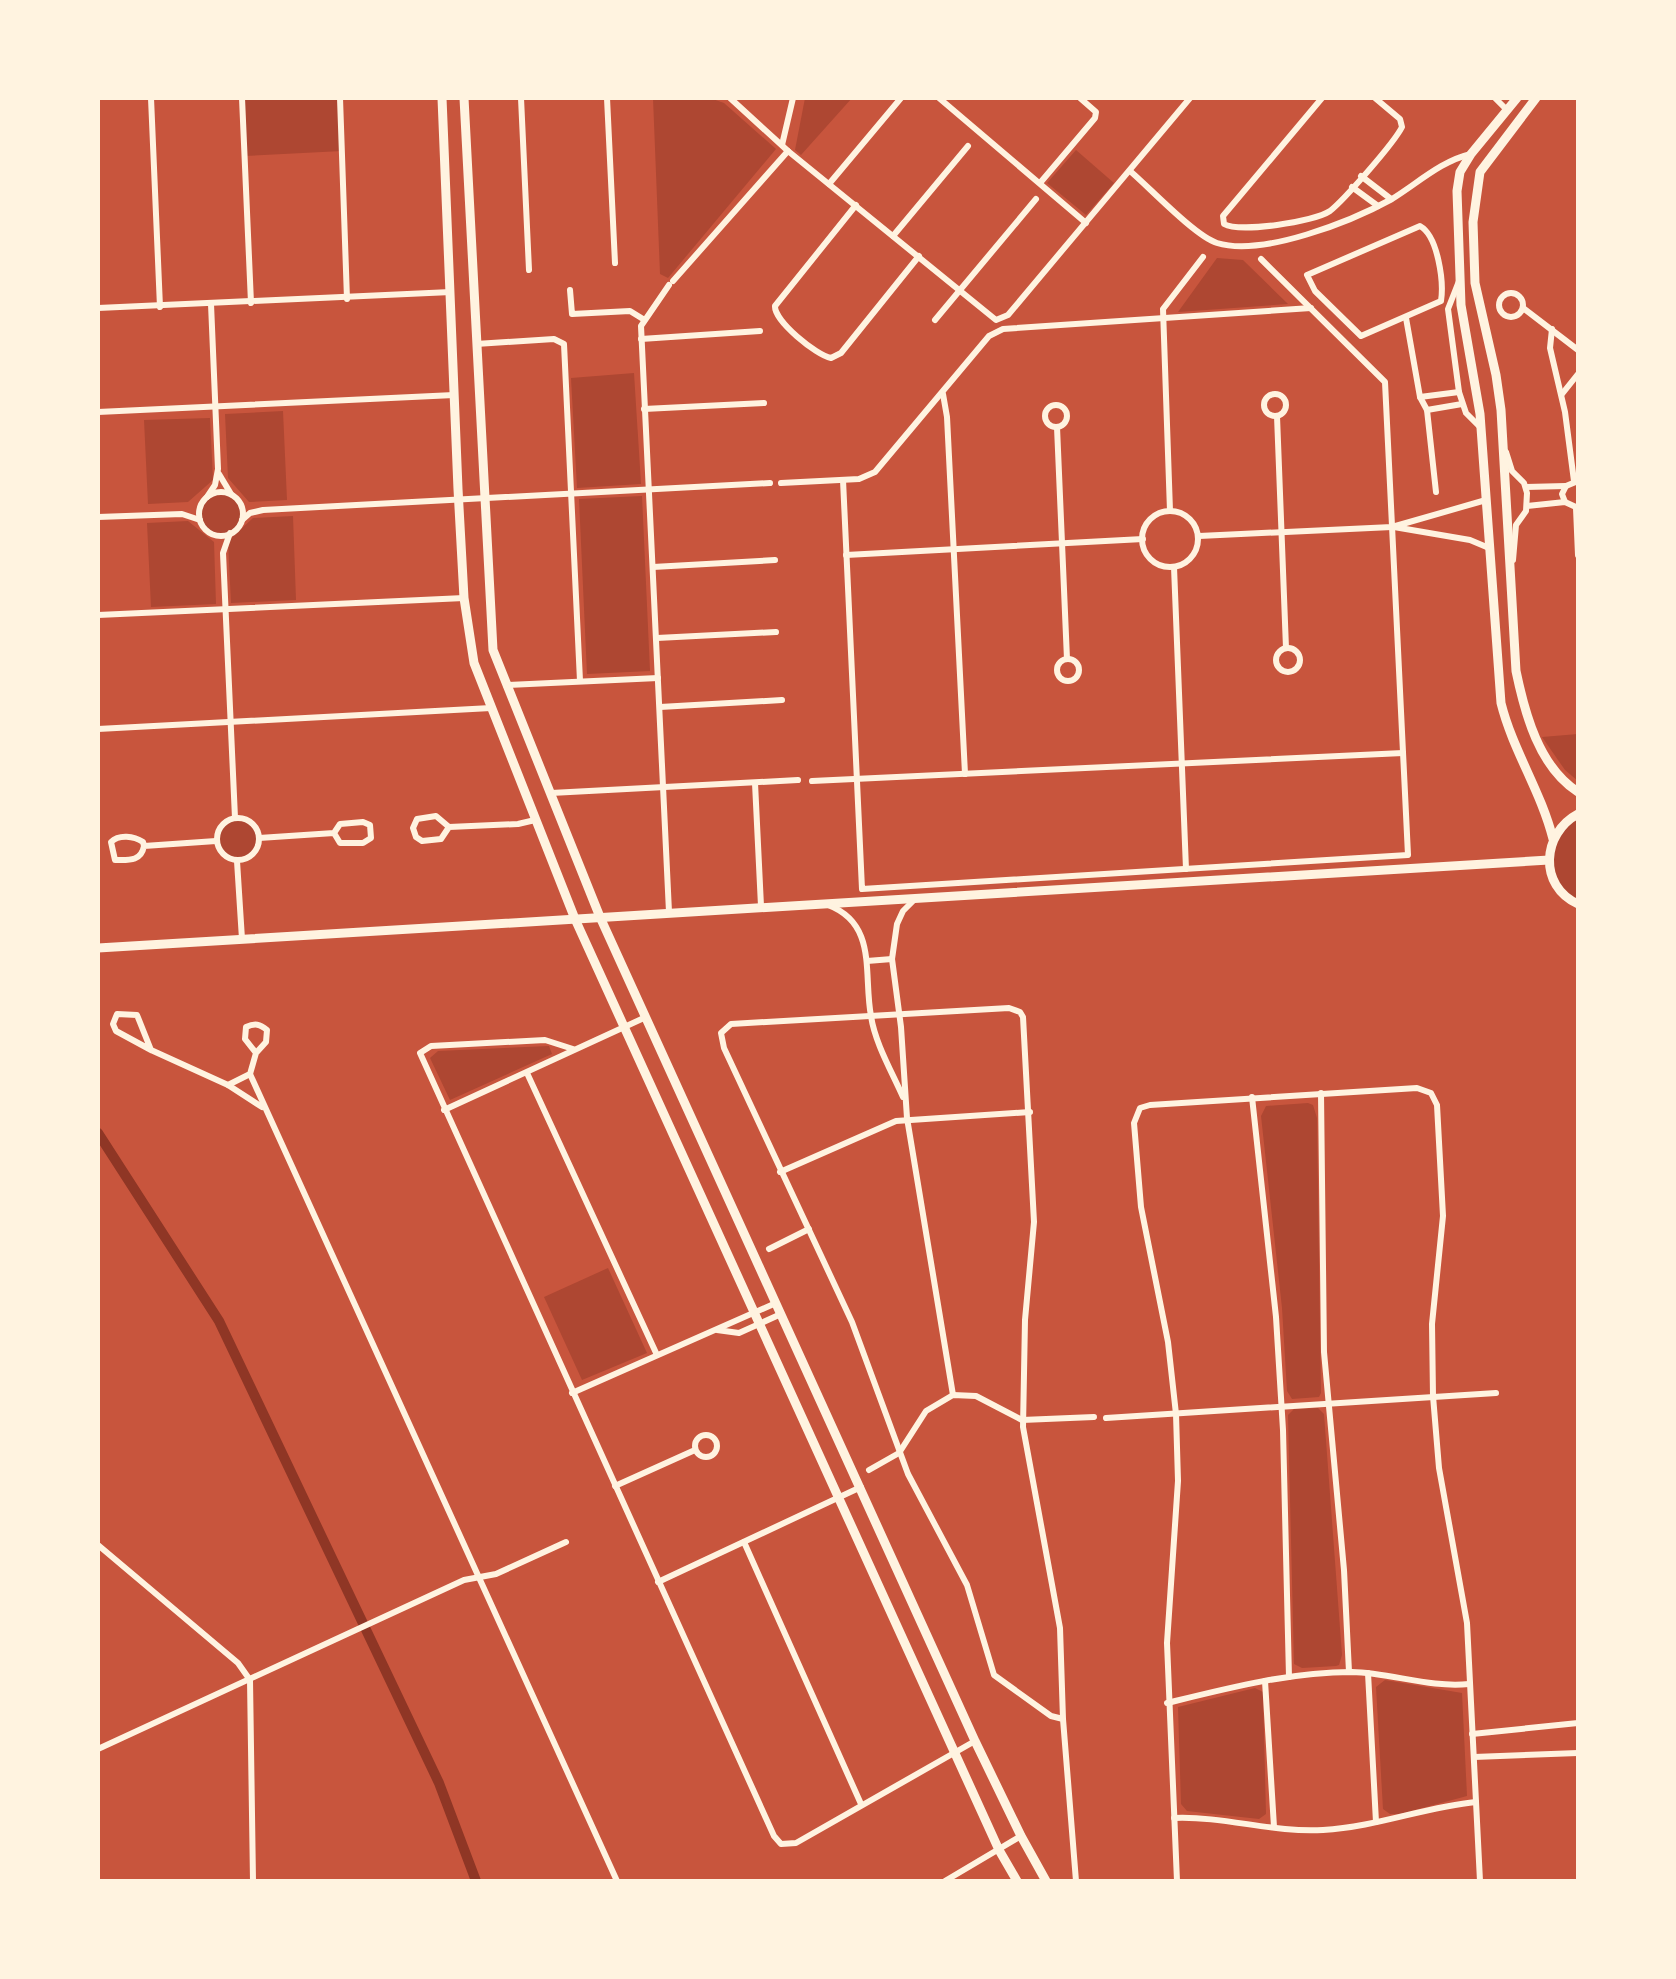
<svg xmlns="http://www.w3.org/2000/svg" width="1676" height="1979" viewBox="0 0 1676 1979" font-family="'Space Grotesk',sans-serif">
<style>
.green{fill:#ae4732}
.lines{fill:none;stroke-linecap:round;stroke-linejoin:round}
.canal{stroke:#8f3625;stroke-width:10}
.minor{stroke:#fff3e0;stroke-width:6}
.secondary{stroke:#fff3e0;stroke-width:9}
</style>
<rect width="100%" height="100%" fill="#c8553d"/>
<g class="green">
<path d="M 242,98 L 340,98 L 342,151 L 245,156 Z"/>
<path d="M 653,98 L 710,98 L 724,103 L 776,149 L 668,278 L 660,274 Z"/>
<path d="M 805,98 L 852,98 L 801,155 L 795,150 Z"/>
<path d="M 1076,150 L 1114,183 L 1086,215 L 1047,183 Z"/>
<path d="M 1217,258 L 1243,260 L 1288,304 L 1178,312 Z"/>
<path d="M 634,373 L 641,484 L 577,488 L 571,378 Z"/>
<path d="M 283,411 L 287,500 L 249,502 L 228,478 L 225,414 Z"/>
<path d="M 210,418 L 213,480 L 188,502 L 148,504 L 144,420 Z"/>
<circle cx="221" cy="514" r="21"/>
<path d="M 642,496 L 650,671 L 587,674 L 579,499 Z"/>
<path d="M 293,516 L 296,600 L 231,603 L 228,541 L 253,518 Z"/>
<path d="M 188,521 L 214,542 L 216,604 L 151,607 L 147,523 Z"/>
<path d="M 1578,734 L 1578,781 L 1565,770 L 1542,737 Z"/>
<circle cx="237" cy="839" r="21"/>
<path d="M 1578,819 L 1578,902 C 1547,883 1542,836 1578,819 Z"/>
<path d="M 549,1046 L 552,1054 L 450,1100 L 430,1058 L 438,1051 Z"/>
<path d="M 1308,1103 L 1313,1105 L 1317,1118 L 1321,1393 L 1319,1397 L 1292,1399 L 1287,1391 L 1282,1308 L 1261,1116 L 1266,1106 Z"/>
<path d="M 608,1268 L 647,1353 L 582,1380 L 544,1297 Z"/>
<path d="M 1318,1408 L 1324,1414 L 1342,1655 L 1339,1665 L 1336,1666 L 1302,1668 L 1294,1664 L 1288,1415 L 1294,1409 Z"/>
<path d="M 1385,1680 L 1462,1693 L 1467,1796 L 1400,1814 L 1390,1814 L 1383,1809 L 1376,1687 Z"/>
<path d="M 1255,1688 L 1263,1692 L 1266,1814 L 1259,1819 L 1187,1811 L 1181,1804 L 1178,1707 Z"/>
</g>
<g class="lines">
<path class="canal" d="M 98,1133 L 219,1321 L 439,1783 L 476,1881"/>
<g class="minor">
<path d="M 151,98 L 160,307"/>
<path d="M 242,98 L 251,303"/>
<path d="M 340,98 L 347,299"/>
<path d="M 521,98 L 529,270"/>
<path d="M 607,98 L 615,263"/>
<path d="M 730,98 L 788,151 L 996,320 L 1008,315 L 1190,98"/>
<path d="M 939,98 L 1086,223"/>
<path d="M 1322,98 L 1223,216 L 1224,224 C 1240,233 1314,222 1330,211 C 1344,200 1394,143 1402,127 L 1400,119 L 1375,98"/>
<path d="M 1495,98 L 1507,110"/>
<path d="M 782,145 L 793,98"/>
<path d="M 1130,171 C 1150,188 1195,236 1217,243 C 1263,257 1352,221 1392,199 C 1418,183 1441,161 1471,154"/>
<path d="M 1361,176 L 1391,199"/>
<path d="M 1040,183 L 1095,118 L 1096,112 L 1080,98"/>
<path d="M 829,184 L 901,98"/>
<path d="M 1352,187 L 1378,206"/>
<path d="M 856,205 L 775,306 C 774,321 816,355 831,358 L 841,353 L 919,256"/>
<path d="M 1420,226 C 1438,236 1444,282 1441,301 L 1361,336 L 1315,291 L 1307,275 Z"/>
<path d="M 893,236 L 968,146"/>
<path d="M 673,281 L 788,151"/>
<path d="M 1459,281 L 1448,309 L 1459,392 L 1466,413 L 1481,428"/>
<path d="M 669,285 L 641,326 L 669,912"/>
<path d="M 570,290 L 572,314 L 630,311 L 643,319"/>
<circle cx="1511" cy="305" r="12"/>
<path d="M 98,308 L 451,292"/>
<path d="M 1523,308 L 1578,350"/>
<path d="M 1406,318 L 1420,397 L 1427,410 L 1436,492"/>
<path d="M 935,320 L 1036,199"/>
<path d="M 1552,329 L 1550,348 L 1565,412 L 1574,481"/>
<path d="M 641,339 L 760,331"/>
<path d="M 476,344 L 554,339 L 564,344 L 580,681"/>
<circle cx="1275" cy="405" r="11"/>
<path d="M 943,394 L 947,417 L 965,774"/>
<path d="M 1562,394 L 1578,374"/>
<path d="M 1420,397 L 1459,392"/>
<circle cx="1056" cy="416" r="11"/>
<path d="M 644,409 L 764,403"/>
<path d="M 1427,410 L 1462,404"/>
<path d="M 98,412 L 454,395"/>
<path d="M 1277,416 L 1286,648"/>
<path d="M 1057,427 L 1067,659"/>
<path d="M 1506,452 L 1512,471 L 1524,483 L 1527,493 L 1526,511 L 1516,525 L 1513,560"/>
<path d="M 219,474 L 231,494"/>
<path d="M 843,480 L 862,889 L 1408,855 L 1385,382 L 1261,259"/>
<path d="M 781,483 L 859,479 L 875,472 L 989,336 L 1003,329 L 1311,308"/>
<path d="M 1526,487 L 1566,486"/>
<circle cx="221" cy="514" r="22"/>
<path d="M 207,497 L 215,485 L 218,469 L 211,304"/>
<path d="M 1565,502 L 1562,494 L 1566,486 L 1578,481"/>
<path d="M 1527,506 L 1565,502 L 1578,508"/>
<path d="M 1576,508 L 1578,555"/>
<circle cx="1170" cy="539" r="28"/>
<path d="M 1170,511 L 1163,309 L 1203,257"/>
<path d="M 98,517 L 182,514 L 200,520"/>
<path d="M 242,520 L 250,513 L 263,510 L 770,483"/>
<path d="M 1394,527 L 1470,540 L 1489,548"/>
<path d="M 230,533 L 223,553 L 235,818"/>
<path d="M 1199,536 L 1392,527 L 1486,500"/>
<path d="M 846,555 L 1143,539"/>
<path d="M 653,567 L 775,560"/>
<path d="M 1174,567 L 1186,869"/>
<path d="M 98,615 L 464,598"/>
<path d="M 657,638 L 776,632"/>
<circle cx="1288" cy="660" r="12"/>
<circle cx="1068" cy="670" r="11"/>
<path d="M 506,685 L 658,678"/>
<path d="M 660,707 L 782,700"/>
<path d="M 98,729 L 491,708"/>
<path d="M 812,781 L 1403,753"/>
<path d="M 755,783 L 761,906"/>
<path d="M 551,793 L 798,780"/>
<circle cx="238" cy="839" r="21"/>
<path d="M 449,827 L 441,839 L 422,841 L 416,837 L 413,828 L 417,819 L 436,816 L 449,827 L 518,824 L 535,820"/>
<path d="M 259,838 L 334,833 L 340,843 L 363,843 L 371,838 L 370,825 L 363,822 L 340,824 L 334,833"/>
<path d="M 144,846 C 141,862 128,860 115,860 L 111,842 C 119,834 134,836 143,842 L 144,846 L 216,841"/>
<path d="M 237,861 L 242,939"/>
<path d="M 916,898 L 903,911 L 897,924 L 892,959 L 901,1027 L 907,1118 L 953,1395"/>
<path d="M 828,905 C 878,924 863,974 871,1016 C 875,1043 892,1072 903,1097"/>
<path d="M 867,961 L 892,959"/>
<path d="M 573,1049 L 545,1040 L 431,1046 L 420,1053 L 774,1836 L 781,1844 L 796,1843 L 975,1741"/>
<path d="M 151,1050 L 116,1031 L 113,1024 L 117,1014 L 137,1015 L 151,1050 L 228,1085 L 262,1107"/>
<path d="M 527,1073 L 657,1355"/>
<path d="M 250,1074 L 617,1881"/>
<path d="M 228,1085 L 250,1074 L 256,1053 L 266,1042 L 267,1030 C 260,1024 255,1023 246,1027 L 245,1039 L 256,1053"/>
<path d="M 1321,1093 L 1324,1352 L 1344,1570 L 1349,1672"/>
<path d="M 1252,1097 L 1276,1317 L 1283,1430 L 1289,1677"/>
<path d="M 444,1110 L 646,1017"/>
<path d="M 780,1172 L 896,1121 L 1030,1112"/>
<path d="M 769,1249 L 809,1229"/>
<path d="M 717,1330 L 739,1333 L 781,1314"/>
<path d="M 572,1393 L 776,1303"/>
<path d="M 1106,1418 L 1496,1393"/>
<circle cx="706" cy="1446" r="11"/>
<path d="M 869,1470 L 899,1453 L 926,1411 L 953,1395 L 976,1396 L 1022,1420 L 1094,1417"/>
<path d="M 615,1486 L 695,1450"/>
<path d="M 744,1542 L 861,1804"/>
<path d="M 98,1545 L 238,1663 L 250,1680 L 253,1881"/>
<path d="M 658,1582 L 861,1487"/>
<path d="M 1368,1673 L 1376,1822"/>
<path d="M 1265,1681 L 1274,1827"/>
<path d="M 1167,1703 C 1228,1688 1290,1672 1352,1672 C 1392,1673 1429,1688 1469,1684"/>
<path d="M 1063,1719 L 1051,1716 L 994,1675 L 967,1585 L 908,1474 L 852,1322 L 724,1048 L 721,1033 L 731,1024 L 1009,1008 L 1020,1012 L 1023,1017 L 1034,1222 L 1025,1320 L 1023,1427 L 1060,1628 L 1063,1719 L 1076,1881"/>
<path d="M 1472,1734 L 1578,1723"/>
<path d="M 98,1749 L 464,1580 L 496,1574 L 566,1542"/>
<path d="M 1474,1757 L 1578,1753"/>
<path d="M 1174,1818 C 1225,1816 1273,1833 1323,1830 C 1376,1827 1425,1807 1476,1802"/>
<path d="M 945,1881 L 1021,1836"/>
<path d="M 1177,1881 L 1167,1643 L 1178,1481 L 1176,1414 L 1168,1342 L 1141,1207 L 1134,1123 L 1140,1108 L 1150,1105 L 1417,1088 L 1431,1093 L 1437,1105 L 1443,1216 L 1432,1324 L 1433,1396 L 1439,1468 L 1467,1623 L 1480,1881"/>
</g>
<g class="secondary">
<path d="M 442,98 L 458,489 L 464,598 L 474,663 L 575,919 L 999,1850 L 1017,1881"/>
<path d="M 464,98 L 493,650 L 600,917 L 975,1741 L 1021,1836 L 1046,1881"/>
<path d="M 1517,98 L 1471,154 L 1460,172 L 1457,191 L 1461,305 L 1480,414 L 1501,703 C 1513,751 1541,791 1553,839"/>
<path d="M 1536,98 L 1480,172 L 1473,222 L 1475,283 L 1496,375 L 1501,410 L 1516,671 C 1525,714 1539,767 1578,792"/>
<path d="M 1578,814 C 1542,833 1538,886 1578,904"/>
<path d="M 98,948 L 1549,860"/>
</g>
</g>
<rect width="1676" height="1979" fill="none" stroke="#fff3e0" stroke-width="200"/>
</svg>
